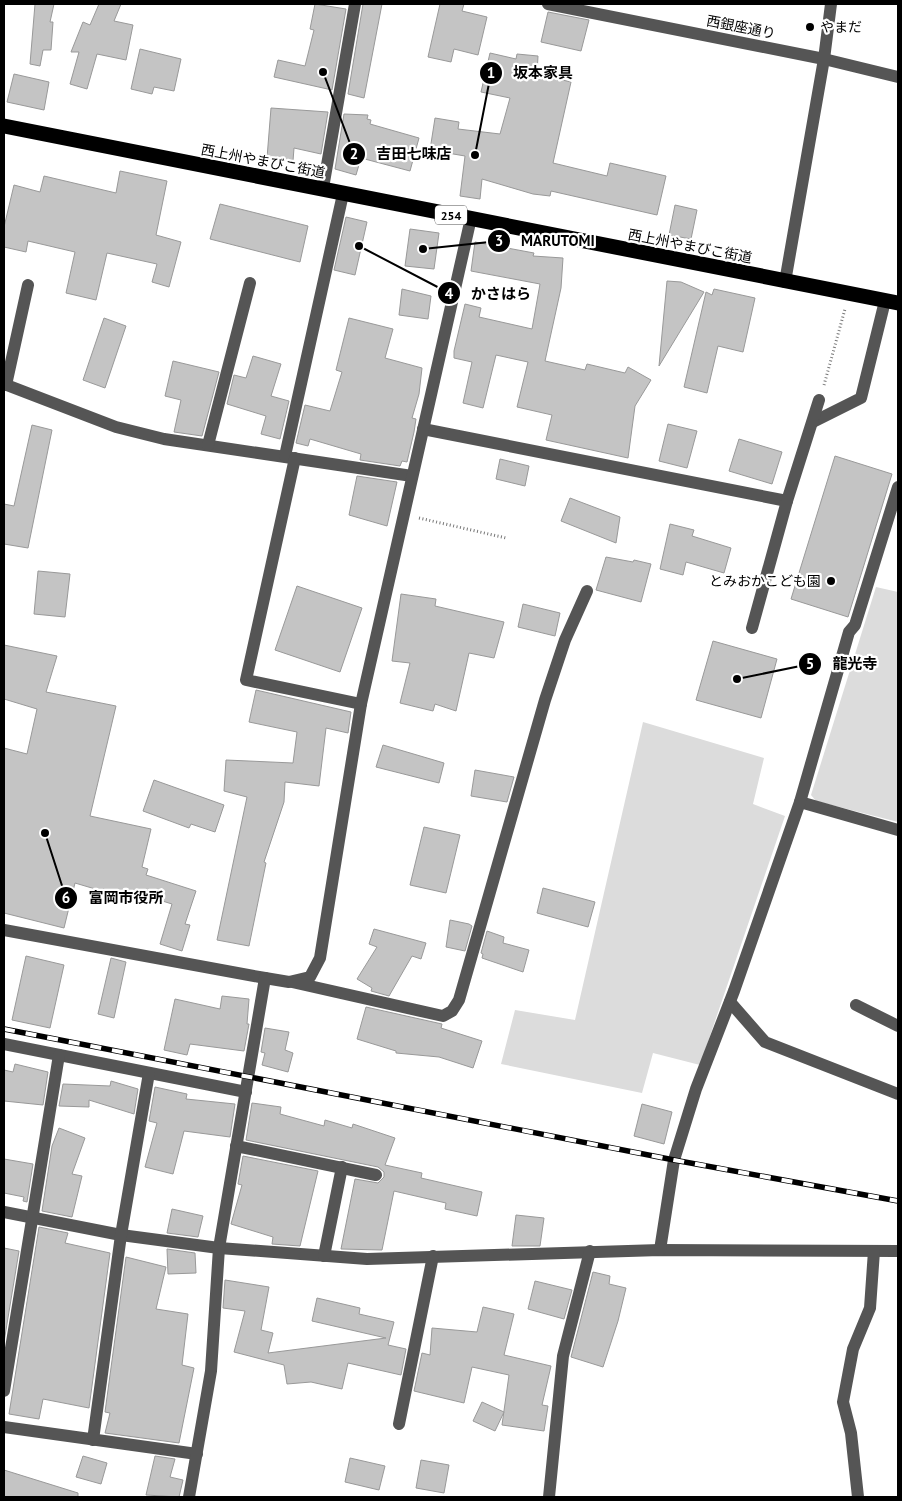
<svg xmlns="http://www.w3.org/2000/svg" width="902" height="1501" viewBox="0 0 902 1501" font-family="'PT Sans','Noto Sans JP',sans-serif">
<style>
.green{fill:#dcdcdc}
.building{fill:#c4c4c4;stroke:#999}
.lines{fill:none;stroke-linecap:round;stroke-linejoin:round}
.path{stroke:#777;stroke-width:3;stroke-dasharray:1 2.5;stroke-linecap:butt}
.minor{stroke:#555;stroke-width:12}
.highway{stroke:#000;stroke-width:15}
.rail-casing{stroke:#000;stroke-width:5.5}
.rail{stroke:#fff;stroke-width:4;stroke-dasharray:11;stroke-linecap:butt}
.poi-dot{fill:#000;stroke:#fff;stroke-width:2}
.labels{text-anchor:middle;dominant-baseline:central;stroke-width:4.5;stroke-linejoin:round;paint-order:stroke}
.shield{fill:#fff;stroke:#4c4c4c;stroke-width:1}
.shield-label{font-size:12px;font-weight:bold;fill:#000}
.street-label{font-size:14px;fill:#000;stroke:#fff}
.poi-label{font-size:14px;fill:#000;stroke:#fff;text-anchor:start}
.leader{fill:none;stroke:#000;stroke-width:2}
.callout-dot{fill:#000;stroke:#fff;stroke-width:2}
.mark-label{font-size:15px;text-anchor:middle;font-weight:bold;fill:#fff}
.callout-label{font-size:15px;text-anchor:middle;font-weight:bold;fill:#000;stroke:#fff;stroke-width:4.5;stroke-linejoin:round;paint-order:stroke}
</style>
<rect width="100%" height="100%" fill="#fff"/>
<g class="green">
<path d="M 876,587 L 898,592 L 898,822 L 816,801 L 811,795 Z"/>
<path d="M 643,722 L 764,758 L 753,804 L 785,816 L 700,1065 L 653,1053 L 642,1093 L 501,1064 L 515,1010 L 575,1020 Z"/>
</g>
<g class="building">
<path d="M 35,4 L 54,4 L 50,22 L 53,22 L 51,50 L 43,50 L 40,66 L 30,64 Z"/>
<path d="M 99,4 L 121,4 L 114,21 L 133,25 L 126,60 L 97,54 L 87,89 L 70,84 L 79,52 L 71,52 L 83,22 L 90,25 Z"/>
<path d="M 315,4 L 346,9 L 332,90 L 274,77 L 278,60 L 305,66 L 314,30 L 310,29 Z"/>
<path d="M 363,4 L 382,4 L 364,98 L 348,94 Z"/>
<path d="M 440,4 L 464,4 L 462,11 L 487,17 L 478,55 L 454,49 L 451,62 L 428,57 Z"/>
<path d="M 548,12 L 589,20 L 581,51 L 541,42 Z"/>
<path d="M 140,49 L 181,59 L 174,91 L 154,87 L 152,94 L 131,89 Z"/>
<path d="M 490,53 L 516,59 L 517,54 L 538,56 L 537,74 L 571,82 L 553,163 L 607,176 L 610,163 L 666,176 L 657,215 L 551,191 L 550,196 L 533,194 L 482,179 L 480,199 L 460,196 L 465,156 L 430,150 L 435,118 L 459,122 L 458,129 L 500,134 L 510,98 L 481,92 Z"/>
<path d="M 14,74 L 49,82 L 44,110 L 7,102 Z"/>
<path d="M 271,108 L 328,112 L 321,154 L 294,148 L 293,161 L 267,158 Z"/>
<path d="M 344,114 L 368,115 L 367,119 L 371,120 L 370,124 L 419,138 L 410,171 L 361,158 L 356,175 L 335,169 Z"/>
<path d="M 120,171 L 167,181 L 156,235 L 181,242 L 169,287 L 152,282 L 157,264 L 107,253 L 96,300 L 66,293 L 75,252 L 28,241 L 26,252 L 4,247 L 4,227 L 14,185 L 40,192 L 44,176 L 116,193 Z"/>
<path d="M 220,204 L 308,226 L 300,262 L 210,239 Z"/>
<path d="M 675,205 L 697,210 L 691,239 L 669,235 Z"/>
<path d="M 346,217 L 367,222 L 355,275 L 334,270 Z"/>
<path d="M 410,229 L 439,233 L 434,269 L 405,266 Z"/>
<path d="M 475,242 L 534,253 L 533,256 L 563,258 L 561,288 L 545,361 L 585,370 L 587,364 L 625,373 L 628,367 L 651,380 L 635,406 L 628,458 L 546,440 L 552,415 L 517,407 L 528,362 L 496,355 L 483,408 L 463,403 L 472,362 L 454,358 L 454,351 L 465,304 L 481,308 L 479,317 L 532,329 L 540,284 L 471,271 Z"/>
<path d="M 667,281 L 681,282 L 704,292 L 659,366 Z"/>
<path d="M 402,289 L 431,296 L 428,319 L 399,315 Z"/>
<path d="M 714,289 L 755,298 L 743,352 L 718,346 L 707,393 L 684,387 L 706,292 L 712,295 Z"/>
<path d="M 104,318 L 126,326 L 105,388 L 83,380 Z"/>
<path d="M 349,318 L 393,329 L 385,358 L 422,368 L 419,394 L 412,418 L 416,419 L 414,432 L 407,462 L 402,461 L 400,466 L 360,460 L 361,454 L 310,439 L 308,446 L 296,443 L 305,405 L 330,411 L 342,372 L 336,370 Z"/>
<path d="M 253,356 L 281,364 L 271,396 L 289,401 L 280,439 L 261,434 L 266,416 L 227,404 L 234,375 L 246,378 Z"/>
<path d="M 173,361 L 219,372 L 202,436 L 174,432 L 181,400 L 165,396 Z"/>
<path d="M 668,424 L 697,431 L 687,468 L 659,461 Z"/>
<path d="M 32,425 L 52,430 L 28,548 L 4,544 L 4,504 L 14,506 Z"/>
<path d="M 739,439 L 782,452 L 772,484 L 729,471 Z"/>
<path d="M 835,456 L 892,474 L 848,617 L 791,599 Z"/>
<path d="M 500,459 L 529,466 L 525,486 L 496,479 Z"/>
<path d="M 357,476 L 397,482 L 387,526 L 349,515 Z"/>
<path d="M 570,498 L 620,517 L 616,543 L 561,521 Z"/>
<path d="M 670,524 L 694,530 L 692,536 L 731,548 L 724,573 L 686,562 L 683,575 L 660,569 Z"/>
<path d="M 606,557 L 633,562 L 634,560 L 651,564 L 641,602 L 596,590 Z"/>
<path d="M 38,571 L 70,574 L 65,617 L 34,614 Z"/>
<path d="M 297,586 L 362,608 L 340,672 L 275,650 Z"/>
<path d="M 401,594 L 436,599 L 435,606 L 504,622 L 494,658 L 469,653 L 456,711 L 435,704 L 433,711 L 400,703 L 410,663 L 392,661 Z"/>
<path d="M 523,604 L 560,613 L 555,636 L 518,627 Z"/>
<path d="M 713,641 L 777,659 L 761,718 L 696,700 Z"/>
<path d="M 4,645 L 57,656 L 46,692 L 116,706 L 90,816 L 151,829 L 142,867 L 148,869 L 146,875 L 196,891 L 185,924 L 190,925 L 182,951 L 160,944 L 172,904 L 140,894 L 139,902 L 75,883 L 64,928 L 4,913 L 4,748 L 27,754 L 37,709 L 4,699 Z"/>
<path d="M 256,690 L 351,712 L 348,733 L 326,728 L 319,786 L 285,782 L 284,802 L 264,862 L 266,863 L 249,946 L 217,940 L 247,797 L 224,791 L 226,760 L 293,763 L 297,732 L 249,722 Z"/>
<path d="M 383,745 L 444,763 L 439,783 L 376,767 Z"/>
<path d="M 475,770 L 514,777 L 507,802 L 471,796 Z"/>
<path d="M 154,780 L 224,805 L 215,832 L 191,824 L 189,828 L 143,811 Z"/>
<path d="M 424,827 L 460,835 L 446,893 L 410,885 Z"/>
<path d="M 543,888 L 595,902 L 588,927 L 537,913 Z"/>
<path d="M 450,920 L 469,924 L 472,926 L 465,951 L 446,947 Z"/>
<path d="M 374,929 L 426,943 L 421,959 L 412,956 L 389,996 L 371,991 L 372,988 L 357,979 L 377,947 L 369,944 Z"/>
<path d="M 487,931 L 504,937 L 503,943 L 529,950 L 523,972 L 482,958 L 483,954 L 481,953 Z"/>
<path d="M 26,956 L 64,965 L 50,1028 L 12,1020 Z"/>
<path d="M 111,958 L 126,962 L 114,1018 L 98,1014 Z"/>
<path d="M 222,996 L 249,999 L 247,1024 L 249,1024 L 244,1051 L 190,1044 L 187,1055 L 164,1050 L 175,999 L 220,1009 Z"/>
<path d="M 366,1007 L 442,1024 L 441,1028 L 482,1041 L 473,1068 L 439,1057 L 396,1053 L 396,1051 L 357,1039 Z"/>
<path d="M 265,1028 L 289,1032 L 285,1050 L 293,1053 L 288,1072 L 262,1065 L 265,1053 L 261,1052 Z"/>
<path d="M 15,1064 L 48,1072 L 43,1105 L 4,1101 L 4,1070 L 13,1072 Z"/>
<path d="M 111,1081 L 138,1089 L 134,1114 L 89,1100 L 89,1107 L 59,1106 L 63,1084 L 110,1086 Z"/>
<path d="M 155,1087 L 187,1094 L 186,1099 L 235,1104 L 230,1137 L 184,1131 L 173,1174 L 145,1167 L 157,1123 L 149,1121 Z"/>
<path d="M 252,1103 L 281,1107 L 280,1114 L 324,1126 L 325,1120 L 352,1128 L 353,1124 L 395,1138 L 385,1165 L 422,1173 L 421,1178 L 482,1192 L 477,1216 L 445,1209 L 446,1203 L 394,1191 L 382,1250 L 341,1249 L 355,1179 L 378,1183 L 384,1177 L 384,1172 L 378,1167 L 246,1140 Z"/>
<path d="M 642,1104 L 672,1112 L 664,1144 L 634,1136 Z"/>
<path d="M 59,1128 L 85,1138 L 72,1174 L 82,1176 L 72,1217 L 42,1211 L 52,1146 Z"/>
<path d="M 243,1156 L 318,1171 L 300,1246 L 272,1244 L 273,1237 L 231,1224 L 242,1185 L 238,1184 Z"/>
<path d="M 4,1159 L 33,1164 L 27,1202 L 23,1201 L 24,1197 L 4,1193 Z"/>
<path d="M 172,1209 L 203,1216 L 198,1237 L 167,1233 Z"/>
<path d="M 516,1215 L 544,1218 L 540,1246 L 512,1246 Z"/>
<path d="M 39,1227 L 68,1233 L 65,1243 L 110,1253 L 89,1408 L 43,1399 L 39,1419 L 9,1414 Z"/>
<path d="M 4,1248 L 19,1251 L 4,1342 Z"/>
<path d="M 167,1249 L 195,1253 L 196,1273 L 168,1274 Z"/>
<path d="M 126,1257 L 166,1267 L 156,1309 L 188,1314 L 182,1365 L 194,1368 L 179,1443 L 105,1433 L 110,1413 L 105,1412 Z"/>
<path d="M 593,1272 L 610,1276 L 609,1284 L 626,1288 L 618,1321 L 603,1367 L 571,1357 Z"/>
<path d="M 225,1280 L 269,1287 L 261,1330 L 273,1333 L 268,1353 L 386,1338 L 312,1321 L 317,1298 L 360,1308 L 359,1314 L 394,1322 L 388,1345 L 406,1349 L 401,1375 L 348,1363 L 342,1389 L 311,1382 L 287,1384 L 284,1365 L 234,1352 L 245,1311 L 223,1308 Z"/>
<path d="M 535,1281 L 572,1290 L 564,1319 L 528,1309 Z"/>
<path d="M 483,1307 L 514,1314 L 504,1355 L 551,1366 L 542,1405 L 548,1406 L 544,1431 L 502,1425 L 509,1375 L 472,1367 L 464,1403 L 414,1391 L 422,1353 L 430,1355 L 432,1328 L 477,1332 Z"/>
<path d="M 482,1402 L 504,1412 L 495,1431 L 473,1421 Z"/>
<path d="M 83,1456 L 107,1463 L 101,1484 L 76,1477 Z"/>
<path d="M 155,1456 L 175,1459 L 170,1477 L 183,1480 L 179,1497 L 146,1495 Z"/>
<path d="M 350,1458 L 385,1466 L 379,1490 L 345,1482 Z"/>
<path d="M 421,1460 L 449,1465 L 444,1493 L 416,1488 Z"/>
<path d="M 4,1470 L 78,1493 L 78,1497 L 4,1497 Z"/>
</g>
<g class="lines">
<g class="path">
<path d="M 824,385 L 845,309"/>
<path d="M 419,518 L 506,538"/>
</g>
<g class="minor">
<path d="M 548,4 L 824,59 L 898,77"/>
<path d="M 323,188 L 355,4"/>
<path d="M 785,282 L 824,59 L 831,4"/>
<path d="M 4,384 L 116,427 L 164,439 L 412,476"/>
<path d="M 6,385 L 28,285"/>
<path d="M 813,422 L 861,398 L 885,301"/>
<path d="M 423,429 L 787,501"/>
<path d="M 208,445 L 250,283"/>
<path d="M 285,456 L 343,194"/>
<path d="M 295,458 L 246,680 L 361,704"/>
<path d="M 752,628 L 787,501 L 819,400"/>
<path d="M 800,802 L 898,830"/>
<path d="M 4,930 L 265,978 L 289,982 L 310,977 L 320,958 L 361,704 L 471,218"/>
<path d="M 292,982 L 443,1016 L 452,1011 L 459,1000 L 545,700 L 565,640 L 587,591"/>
<path d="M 730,1002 L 765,1042 L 898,1094"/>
<path d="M 856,1005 L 898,1026"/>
<path d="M 4,1044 L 246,1092"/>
<path d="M 236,1146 L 376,1175"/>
<path d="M 4,1212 L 121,1235 L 219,1248 L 367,1259 L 660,1250 L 898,1251"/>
<path d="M 660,1250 L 674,1160 L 696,1089 L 734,991 L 800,802 L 849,632 L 855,625 L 898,487"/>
<path d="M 324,1256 L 342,1167"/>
<path d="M 4,1391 L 59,1055"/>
<path d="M 399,1424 L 433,1256"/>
<path d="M 4,1427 L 197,1454"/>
<path d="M 93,1440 L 121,1235 L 149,1073"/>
<path d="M 189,1497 L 211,1371 L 219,1248 L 265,978"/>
<path d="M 549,1497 L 563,1356 L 590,1251"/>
<path d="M 858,1497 L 851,1433 L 843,1402 L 853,1349 L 870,1308 L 874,1251"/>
</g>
<path class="highway" d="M 4,126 L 898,303"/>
<defs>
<path id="rail" d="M 4,1029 L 674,1160 L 898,1201"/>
</defs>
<use href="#rail" class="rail-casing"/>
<use href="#rail" class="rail"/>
</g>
<g class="poi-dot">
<circle cx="810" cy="27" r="5"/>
<circle cx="831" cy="581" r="5"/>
</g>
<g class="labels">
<rect class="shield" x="435" y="205.5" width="32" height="19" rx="4"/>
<g class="shield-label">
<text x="451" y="215">254</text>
</g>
<g class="street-label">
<text transform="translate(741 27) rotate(11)">西銀座通り</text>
<text transform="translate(263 161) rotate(11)">西上州やまびこ街道</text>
<text transform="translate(690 246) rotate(11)">西上州やまびこ街道</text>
</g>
<g class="poi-label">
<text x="820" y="27">やまだ</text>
<text x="821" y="581" text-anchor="end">とみおかこども園</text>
</g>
</g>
<path class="leader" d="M475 155L491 73M323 72L354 154M423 249L499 241M359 246L449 293M737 679L810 664M45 833L66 898"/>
<g class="callout-dot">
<circle cx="475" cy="155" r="5"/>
<circle cx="323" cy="72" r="5"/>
<circle cx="423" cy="249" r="5"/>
<circle cx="359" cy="246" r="5"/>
<circle cx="737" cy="679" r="5"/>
<circle cx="45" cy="833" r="5"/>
<circle cx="491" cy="73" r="12"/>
<circle cx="354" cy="154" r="12"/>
<circle cx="499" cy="241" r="12"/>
<circle cx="449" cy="293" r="12"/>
<circle cx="810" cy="664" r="12"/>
<circle cx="66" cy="898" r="12"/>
</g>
<g class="mark-label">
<text x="491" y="78">1</text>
<text x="354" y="159">2</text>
<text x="499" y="246">3</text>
<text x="449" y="299">4</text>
<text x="810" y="669">5</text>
<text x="66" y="903">6</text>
</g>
<g class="callout-label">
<text x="543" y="78">坂本家具</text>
<text x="414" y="159">吉田七味店</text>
<text x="558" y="246">MARUTOMI</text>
<text x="501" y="299">かさはら</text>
<text x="855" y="669">龍光寺</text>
<text x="126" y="903">富岡市役所</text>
</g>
<rect width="902" height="1501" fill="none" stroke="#000000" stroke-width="10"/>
</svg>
